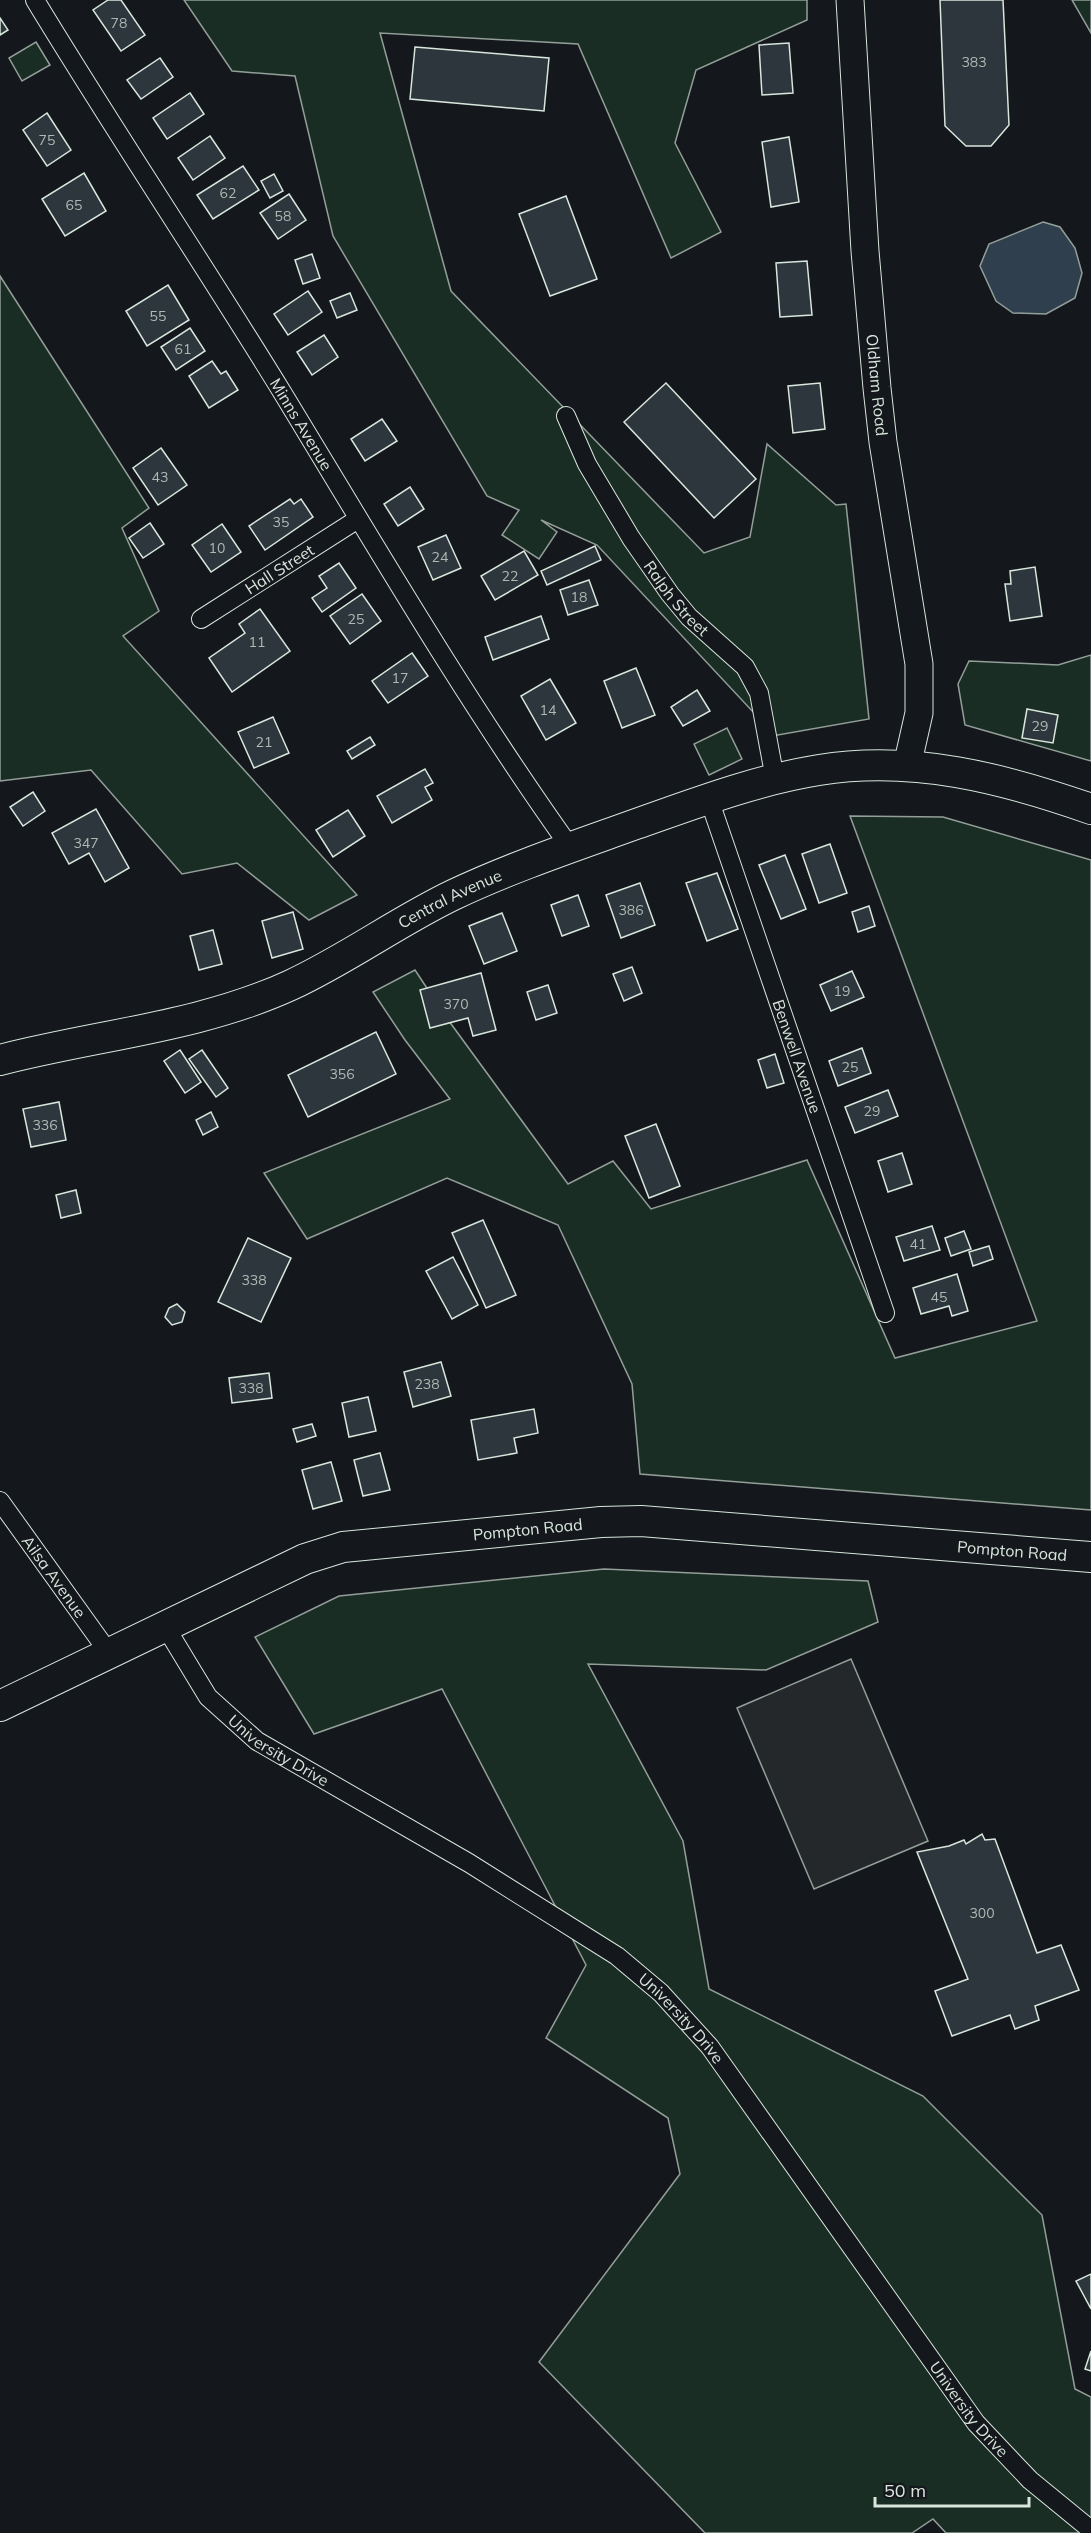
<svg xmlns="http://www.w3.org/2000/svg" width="1091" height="2533" viewBox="0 0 1091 2533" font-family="Mulish,sans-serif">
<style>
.green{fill:#1a2d24;stroke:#939e99;stroke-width:1.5}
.parking{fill:#24282b;stroke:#939e99;stroke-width:1.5}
.water{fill:#2f3f4d;stroke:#939e99;stroke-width:1.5}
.building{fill:#2c363c;stroke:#d8e6dc;stroke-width:1.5}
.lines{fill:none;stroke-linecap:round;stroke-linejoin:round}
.street-casing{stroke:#d8e6dc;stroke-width:20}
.secondary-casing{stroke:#d8e6dc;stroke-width:29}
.primary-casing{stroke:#d8e6dc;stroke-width:32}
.street{stroke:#14181c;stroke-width:18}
.secondary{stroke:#14181c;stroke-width:27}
.primary{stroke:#14181c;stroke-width:30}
.labels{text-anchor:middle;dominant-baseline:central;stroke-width:4.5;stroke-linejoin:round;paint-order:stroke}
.number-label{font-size:14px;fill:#adbab4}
.street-label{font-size:16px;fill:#d8e6dc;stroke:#14181c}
</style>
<rect width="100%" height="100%" fill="#14181c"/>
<g class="green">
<path d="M 184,0 L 807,0 L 807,20 L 696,70 L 675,143 L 721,232 L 671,258 L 578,44 L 380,33 L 451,291 L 704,553 L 750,537 L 767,444 L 836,505 L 846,504 L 869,719 L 761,738 L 756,715 L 597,545 L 541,520 L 557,532 L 539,559 L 502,535 L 519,510 L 487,496 L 333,236 L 295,76 L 232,71 Z"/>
<path d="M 1072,0 L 1091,0 L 1091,33 Z"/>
<path d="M 36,42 L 50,65 L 22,81 L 9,58 Z"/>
<path d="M 0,276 L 149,508 L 122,528 L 159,611 L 123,636 L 357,895 L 309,920 L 237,863 L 182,874 L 91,770 L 0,781 Z"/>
<path d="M 1091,655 L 1091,761 L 965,725 L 958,684 L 969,661 L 1058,665 Z"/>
<path d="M 727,728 L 742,759 L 709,775 L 694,744 Z"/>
<path d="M 850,816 L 943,817 L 1091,860 L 1091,1510 L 640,1474 L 632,1384 L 558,1225 L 447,1178 L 307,1239 L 264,1173 L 450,1099 L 405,1040 L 373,992 L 415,970 L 446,1017 L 568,1184 L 613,1161 L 651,1209 L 807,1160 L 895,1358 L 1037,1321 Z"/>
<path d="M 604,1569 L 868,1581 L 878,1622 L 766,1670 L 588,1664 L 683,1841 L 709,1989 L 923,2096 L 1042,2215 L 1075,2389 L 1091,2397 L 1091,2533 L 946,2533 L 933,2519 L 912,2533 L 705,2533 L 539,2362 L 680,2174 L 668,2118 L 546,2038 L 586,1965 L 442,1689 L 314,1734 L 255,1637 L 339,1596 Z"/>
</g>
<path class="parking" d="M 851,1659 L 928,1841 L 814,1889 L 737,1708 Z"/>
<path class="water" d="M 1043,222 L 1060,227 L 1075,248 L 1082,273 L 1075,298 L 1046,314 L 1013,313 L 996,301 L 980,266 L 989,244 Z"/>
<g class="building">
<path d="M 108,0 L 121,0 L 145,35 L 121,51 L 93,10 Z"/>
<path d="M 940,0 L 1003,0 L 1009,125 L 991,146 L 966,146 L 945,126 Z"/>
<path d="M 0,18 L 8,30 L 0,35 Z"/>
<path d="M 789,43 L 793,93 L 762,95 L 759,45 Z"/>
<path d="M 415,47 L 549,58 L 544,111 L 410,99 Z"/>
<path d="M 160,58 L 173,77 L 141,99 L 127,80 Z"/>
<path d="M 190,93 L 204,114 L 167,139 L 153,118 Z"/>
<path d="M 47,113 L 71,150 L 47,166 L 23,130 Z"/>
<path d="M 210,136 L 225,158 L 193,180 L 178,158 Z"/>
<path d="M 789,137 L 799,202 L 771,207 L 762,142 Z"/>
<path d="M 243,166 L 259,190 L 213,219 L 197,195 Z"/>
<path d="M 84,173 L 106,211 L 65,236 L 42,199 Z"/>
<path d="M 274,174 L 283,191 L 270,198 L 261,181 Z"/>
<path d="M 289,194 L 306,220 L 278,239 L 260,213 Z"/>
<path d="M 566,196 L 597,279 L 550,296 L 519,214 Z"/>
<path d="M 312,254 L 320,278 L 303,284 L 295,260 Z"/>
<path d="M 807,261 L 812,315 L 780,317 L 776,263 Z"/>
<path d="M 168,285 L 189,320 L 147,346 L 126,311 Z"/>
<path d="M 308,291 L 322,312 L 288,335 L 274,314 Z"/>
<path d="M 350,293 L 357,310 L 337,318 L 330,301 Z"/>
<path d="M 190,328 L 205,351 L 176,370 L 161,347 Z"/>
<path d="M 324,335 L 338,357 L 312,375 L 297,352 Z"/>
<path d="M 212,361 L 221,374 L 226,371 L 238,390 L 209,408 L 189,376 Z"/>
<path d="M 666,383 L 756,479 L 714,518 L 624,422 Z"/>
<path d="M 820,383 L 825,429 L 793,433 L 788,386 Z"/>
<path d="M 382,419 L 397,441 L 365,461 L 351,439 Z"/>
<path d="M 161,448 L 187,485 L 158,505 L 133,468 Z"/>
<path d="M 410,487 L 424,509 L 398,526 L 384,504 Z"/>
<path d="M 290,499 L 294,504 L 301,499 L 313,517 L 265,550 L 249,526 Z"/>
<path d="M 150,523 L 164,544 L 143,558 L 129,538 Z"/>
<path d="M 222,524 L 241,552 L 211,572 L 192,545 Z"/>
<path d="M 446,535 L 461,568 L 433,580 L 418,547 Z"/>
<path d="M 595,546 L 601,560 L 547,585 L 541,571 Z"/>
<path d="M 524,551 L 538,575 L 495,600 L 481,576 Z"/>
<path d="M 339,563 L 356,588 L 322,612 L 312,598 L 327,588 L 319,576 Z"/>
<path d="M 1035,567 L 1042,616 L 1010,621 L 1005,584 L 1011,584 L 1010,571 Z"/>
<path d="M 589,580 L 598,605 L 568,615 L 560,590 Z"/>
<path d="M 362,594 L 381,621 L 350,644 L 330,616 Z"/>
<path d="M 260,609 L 290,651 L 232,692 L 209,658 L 245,633 L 239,624 Z"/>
<path d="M 541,616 L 549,639 L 493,660 L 485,637 Z"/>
<path d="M 412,653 L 428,676 L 388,703 L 372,681 Z"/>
<path d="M 636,668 L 655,715 L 622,728 L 604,681 Z"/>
<path d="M 550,679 L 576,723 L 546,740 L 521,696 Z"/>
<path d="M 697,690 L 710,711 L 683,726 L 671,707 Z"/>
<path d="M 1027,709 L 1058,715 L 1053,743 L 1022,738 Z"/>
<path d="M 273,717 L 289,753 L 254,768 L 238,732 Z"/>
<path d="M 370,737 L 375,745 L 352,759 L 347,751 Z"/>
<path d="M 425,769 L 433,783 L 425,787 L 432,800 L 392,823 L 377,796 Z"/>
<path d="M 33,792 L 45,811 L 23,826 L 10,807 Z"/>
<path d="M 96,809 L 129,868 L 105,882 L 89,853 L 69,864 L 52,833 Z"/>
<path d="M 348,810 L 365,836 L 333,857 L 316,830 Z"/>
<path d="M 830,844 L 847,893 L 819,903 L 802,854 Z"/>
<path d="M 785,855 L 806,909 L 781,919 L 759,865 Z"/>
<path d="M 717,873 L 738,929 L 707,941 L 686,883 Z"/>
<path d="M 640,883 L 655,925 L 621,938 L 606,895 Z"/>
<path d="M 578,895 L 589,926 L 562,936 L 551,905 Z"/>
<path d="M 869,906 L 875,926 L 858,932 L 852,912 Z"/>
<path d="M 293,912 L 303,949 L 272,958 L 262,921 Z"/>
<path d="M 502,913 L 517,951 L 484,964 L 469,926 Z"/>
<path d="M 213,930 L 222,964 L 199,970 L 190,936 Z"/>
<path d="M 632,967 L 642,993 L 624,1001 L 613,974 Z"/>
<path d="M 852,971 L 864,997 L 831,1011 L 820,985 Z"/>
<path d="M 481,973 L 496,1030 L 473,1036 L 468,1018 L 430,1028 L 420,990 Z"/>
<path d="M 548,985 L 557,1013 L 536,1020 L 527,992 Z"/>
<path d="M 376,1032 L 396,1074 L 308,1117 L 288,1075 Z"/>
<path d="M 862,1048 L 871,1073 L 838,1086 L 829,1061 Z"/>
<path d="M 180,1050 L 201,1082 L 185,1093 L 164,1061 Z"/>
<path d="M 202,1050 L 228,1088 L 216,1097 L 189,1059 Z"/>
<path d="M 775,1054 L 784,1083 L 767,1088 L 758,1060 Z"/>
<path d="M 888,1090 L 898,1116 L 855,1133 L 845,1107 Z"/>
<path d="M 59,1102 L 66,1140 L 31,1147 L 23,1109 Z"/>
<path d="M 211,1112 L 218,1127 L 203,1135 L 196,1120 Z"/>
<path d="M 656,1124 L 680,1186 L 649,1198 L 625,1136 Z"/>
<path d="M 902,1153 L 912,1184 L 888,1192 L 878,1161 Z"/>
<path d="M 76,1190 L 81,1213 L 61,1218 L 56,1195 Z"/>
<path d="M 483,1220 L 516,1295 L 486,1308 L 452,1233 Z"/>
<path d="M 932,1226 L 940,1250 L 904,1261 L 896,1237 Z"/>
<path d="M 964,1231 L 971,1249 L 951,1256 L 945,1238 Z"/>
<path d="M 248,1238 L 291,1258 L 261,1322 L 218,1302 Z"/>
<path d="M 989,1246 L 993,1259 L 973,1266 L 969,1252 Z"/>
<path d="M 453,1257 L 478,1305 L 452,1319 L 426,1271 Z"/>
<path d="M 957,1274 L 968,1311 L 952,1316 L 949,1306 L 921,1314 L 913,1288 Z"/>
<path d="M 177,1304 L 185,1312 L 182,1322 L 172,1325 L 165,1317 L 169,1308 Z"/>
<path d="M 441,1362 L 451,1396 L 413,1407 L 404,1372 Z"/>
<path d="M 269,1373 L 272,1398 L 232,1403 L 229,1378 Z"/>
<path d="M 368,1397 L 376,1431 L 349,1437 L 342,1403 Z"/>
<path d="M 534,1409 L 538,1433 L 514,1438 L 517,1453 L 478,1460 L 471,1420 Z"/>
<path d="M 312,1424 L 316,1436 L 297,1442 L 293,1429 Z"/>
<path d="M 380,1453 L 390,1490 L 363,1496 L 354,1460 Z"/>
<path d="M 331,1462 L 342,1501 L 313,1509 L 302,1470 Z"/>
<path d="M 982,1834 L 985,1840 L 995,1839 L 1037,1953 L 1061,1945 L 1079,1990 L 1035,2006 L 1039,2020 L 1015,2029 L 1010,2015 L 952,2036 L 935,1991 L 968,1979 L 917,1852 L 949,1846 L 964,1840 L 966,1844 Z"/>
<path d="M 1091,2274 L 1091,2309 L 1076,2281 Z"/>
<path d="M 1091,2351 L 1091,2371 L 1085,2369 Z"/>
</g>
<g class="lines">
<defs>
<g id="street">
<path id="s1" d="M 35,0 C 115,132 201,260 282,392 C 375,545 466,701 570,847"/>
<path id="s2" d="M 566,416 L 587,464 L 631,538 L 670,594 L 689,617 L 745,667 L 759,693 L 775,779"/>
<path id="s3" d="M 201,619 L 358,519"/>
<path id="s4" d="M 709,799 L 885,1313"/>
<path id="s5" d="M 0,1501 L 109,1653"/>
<path id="s6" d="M 165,1626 L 208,1697 L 257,1741 L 469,1863 L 617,1956 L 661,1993 L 710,2047 L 976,2423 L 1030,2480 L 1091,2530"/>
</g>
<g id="secondary">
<path id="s7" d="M 850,0 L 865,251 L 877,388 L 883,442 L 919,664 L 919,713 L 907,766"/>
</g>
<g id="primary">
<path id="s8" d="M 0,1060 C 96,1035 200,1027 291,985 C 347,959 397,922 453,895 C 512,867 575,846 636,824 C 696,803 756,780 819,770 C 913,755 1003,778 1091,809"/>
<path id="s9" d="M 0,1706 L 305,1559 L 343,1547 L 601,1522 L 641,1521 L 1091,1557"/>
</g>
</defs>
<use href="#street" class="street-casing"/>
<use href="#secondary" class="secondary-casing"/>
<use href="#primary" class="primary-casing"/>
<use href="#street" class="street"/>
<use href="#secondary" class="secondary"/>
<use href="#primary" class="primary"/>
</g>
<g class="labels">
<g class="number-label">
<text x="119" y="23">78</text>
<text x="974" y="62">383</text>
<text x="47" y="140">75</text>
<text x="228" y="193">62</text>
<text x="74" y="205">65</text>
<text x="283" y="216">58</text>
<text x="158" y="316">55</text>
<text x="183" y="349">61</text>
<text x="160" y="477">43</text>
<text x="281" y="522">35</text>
<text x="217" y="548">10</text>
<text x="440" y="557">24</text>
<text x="510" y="576">22</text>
<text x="579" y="597">18</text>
<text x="356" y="619">25</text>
<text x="257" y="642">11</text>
<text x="400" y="678">17</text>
<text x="548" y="710">14</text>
<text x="1040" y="726">29</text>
<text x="264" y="742">21</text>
<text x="86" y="843">347</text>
<text x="631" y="910">386</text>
<text x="842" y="991">19</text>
<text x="456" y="1004">370</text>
<text x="850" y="1067">25</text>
<text x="342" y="1074">356</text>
<text x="872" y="1111">29</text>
<text x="45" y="1125">336</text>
<text x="918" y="1244">41</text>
<text x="254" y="1280">338</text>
<text x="939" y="1297">45</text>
<text x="427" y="1384">238</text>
<text x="251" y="1388">338</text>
<text x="982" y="1913">300</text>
</g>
<g class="street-label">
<text stroke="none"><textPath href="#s7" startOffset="386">Oldham Road</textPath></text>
<text stroke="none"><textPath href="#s1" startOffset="501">Minns Avenue</textPath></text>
<text stroke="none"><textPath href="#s3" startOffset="93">Hall Street</textPath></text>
<text stroke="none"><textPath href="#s2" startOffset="214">Ralph Street</textPath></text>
<text stroke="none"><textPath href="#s8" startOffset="482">Central Avenue</textPath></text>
<text stroke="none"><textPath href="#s4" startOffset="272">Benwell Avenue</textPath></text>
<text stroke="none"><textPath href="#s9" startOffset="564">Pompton Road</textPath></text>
<text stroke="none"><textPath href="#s9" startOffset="1050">Pompton Road</textPath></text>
<text stroke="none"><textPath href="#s5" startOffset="93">Ailsa Avenue</textPath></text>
<text stroke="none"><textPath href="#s6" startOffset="172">University Drive</textPath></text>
<text stroke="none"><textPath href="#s6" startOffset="658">University Drive</textPath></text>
<text stroke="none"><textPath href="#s6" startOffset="1144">University Drive</textPath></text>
</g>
</g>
<path d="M875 2497v9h154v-9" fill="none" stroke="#d8e6dc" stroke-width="3"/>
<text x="884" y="2497" font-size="18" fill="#d8e6dc" stroke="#14181c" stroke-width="4.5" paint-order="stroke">50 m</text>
</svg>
